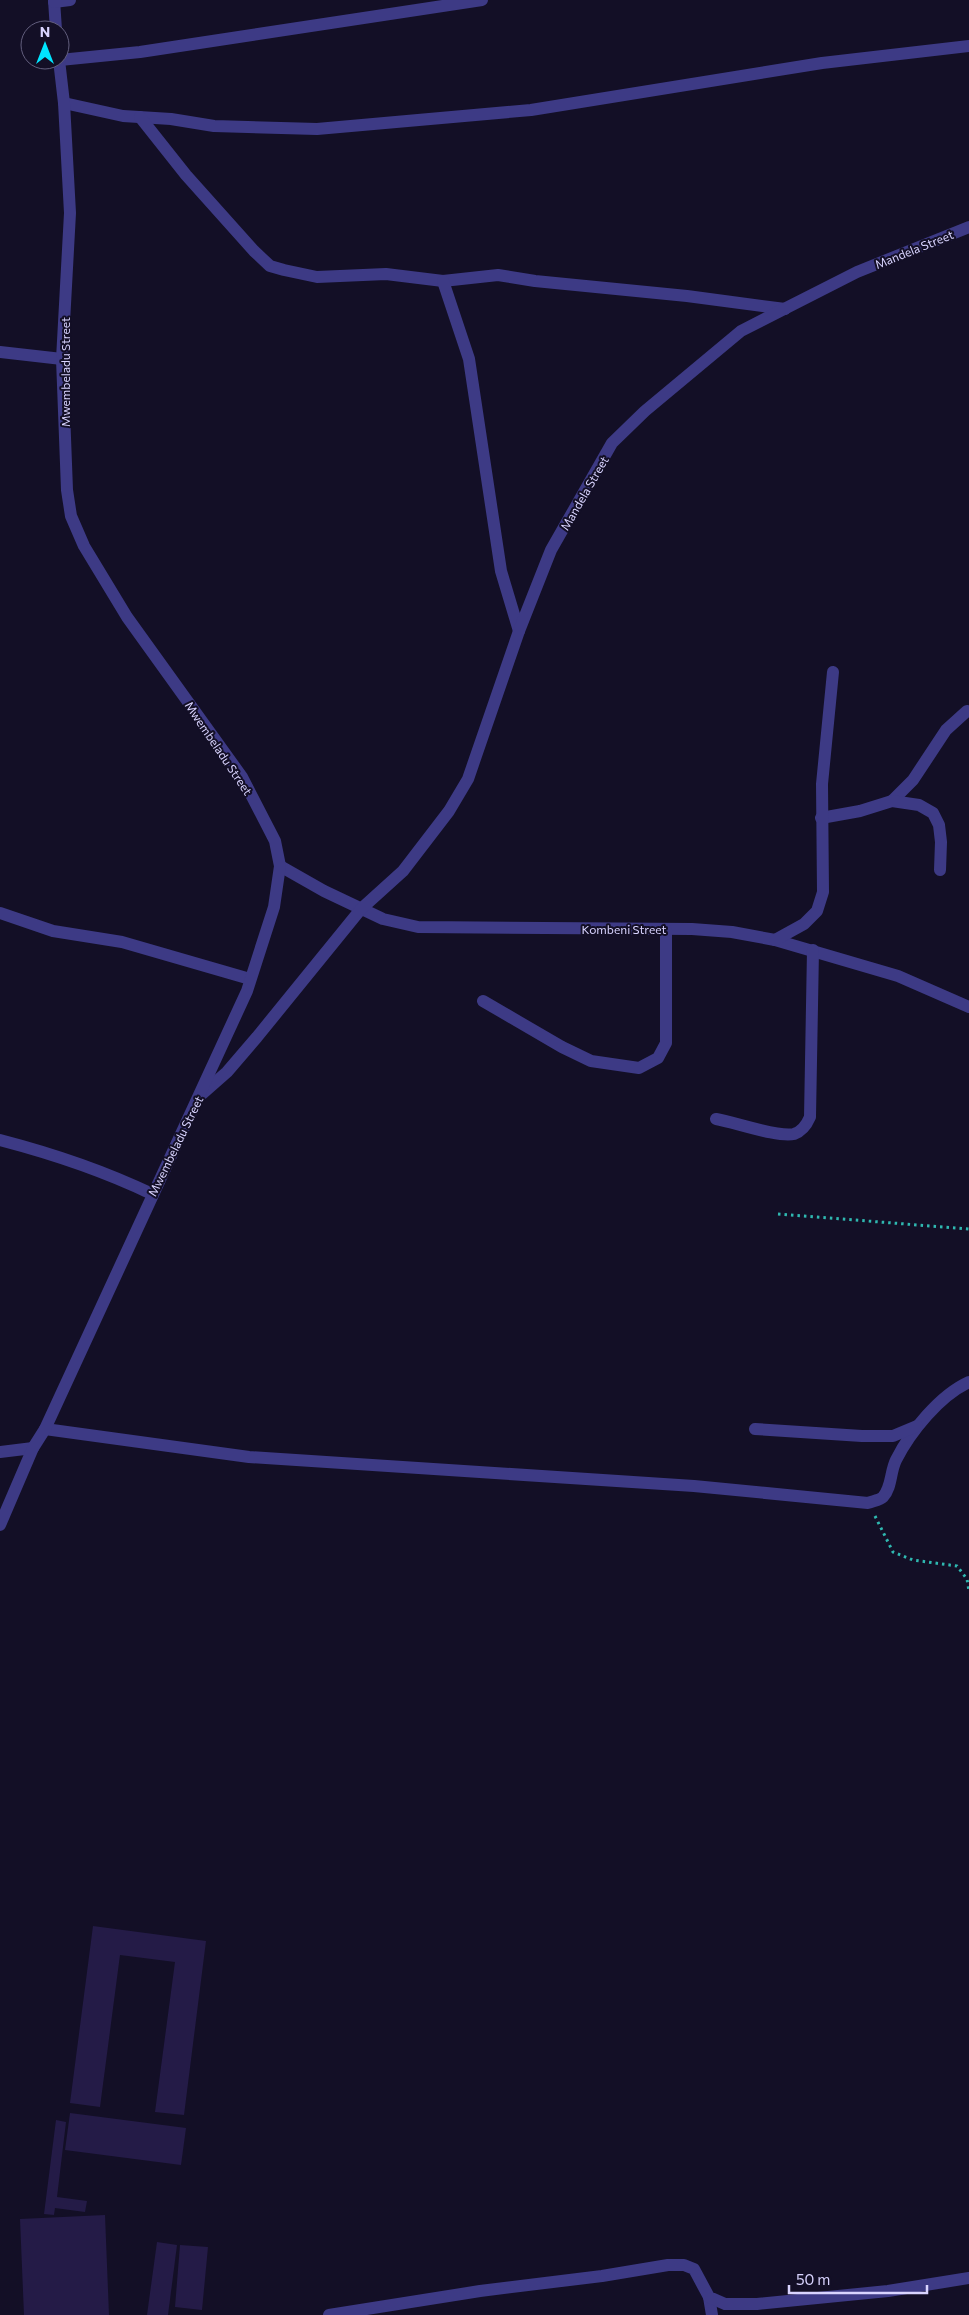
<svg xmlns="http://www.w3.org/2000/svg" width="969" height="2315" viewBox="0 0 969 2315" font-family="Commissioner,sans-serif">
<style>
.building{fill:#241b47}
.lines{fill:none;stroke-linecap:round;stroke-linejoin:round}
.path{stroke:#2fb8b0;stroke-width:3;stroke-dasharray:2.5 4;stroke-linecap:butt}
.minor{stroke:#3d3a85;stroke-width:12}
.labels{text-anchor:middle;dominant-baseline:central;stroke-width:4;stroke-linejoin:round;paint-order:stroke}
.street-label{font-size:12px;fill:#d9d4ff;stroke:#130f26}
</style>
<rect width="100%" height="100%" fill="#130f26"/>
<g class="building">
<path d="M 93,1926 L 206,1941 L 184,2115 L 155,2112 L 175,1962 L 120,1955 L 100,2107 L 70,2103 Z"/>
<path d="M 70,2113 L 186,2128 L 181,2165 L 65,2150 Z"/>
<path d="M 56,2120 L 66,2122 L 57,2197 L 87,2201 L 85,2212 L 55,2208 L 54,2215 L 44,2214 Z"/>
<path d="M 105,2215 L 109,2315 L 24,2315 L 20,2219 Z"/>
<path d="M 157,2242 L 177,2245 L 168,2315 L 147,2315 Z"/>
<path d="M 180,2245 L 208,2247 L 202,2310 L 175,2307 Z"/>
</g>
<g class="lines">
<g class="path">
<path d="M 778,1214 L 969,1229"/>
<path d="M 875,1516 L 893,1552 L 913,1560 L 957,1566 L 967,1579 L 969,1591"/>
</g>
<g class="minor">
<path d="M 54,0 L 56,30"/>
<path d="M 54,2 L 70,0"/>
<path d="M 60,60 L 140,52 L 482,0"/>
<path d="M 64,103 L 123,116 L 171,119 L 214,126 L 317,129 L 531,110 L 822,63 L 969,46"/>
<path d="M 140,117 L 186,175 L 254,251 L 270,266 L 284,270 L 317,277 L 386,274 L 443,281 L 498,275 L 535,281 L 687,296 L 785,309"/>
<path d="M 443,281 L 469,359 L 501,571 L 519,631"/>
<path d="M 0,352 L 62,359"/>
<path d="M 892,801 L 913,780 L 946,730 L 967,711"/>
<path d="M 821,818 L 860,811 L 892,801 L 919,805 L 933,813 L 939,825 L 941,842 L 940,870"/>
<path d="M 280,866 L 324,891 L 383,919 L 418,927 L 692,929 L 732,932 L 775,940 L 898,976 L 969,1007"/>
<path d="M 0,913 L 53,931 L 122,942 L 250,979"/>
<path d="M 775,940 L 804,924 L 817,911 L 823,892 L 822,784 L 833,672"/>
<path d="M 483,1001 L 562,1047 L 591,1061 L 639,1068 L 658,1058 L 666,1043 L 666,930"/>
<path d="M 202,1094 L 227,1072 L 257,1037 L 361,909 L 403,871 L 449,811 L 468,779 L 519,631 L 551,550 L 612,443 L 645,411 L 741,331 L 857,272 L 969,227"/>
<path d="M 716,1119 C 734,1122 779,1138 794,1134 C 803,1131 807,1124 810,1117 L 813,950"/>
<path d="M 0,1140 C 54,1154 102,1170 152,1194"/>
<path d="M 45,1429 L 249,1457 L 694,1486 L 868,1503 C 873,1501 880,1500 883,1497 C 892,1487 890,1472 896,1460 C 910,1432 940,1395 969,1382"/>
<path d="M 755,1429 L 862,1436 L 893,1436 L 917,1426"/>
<path d="M 0,1452 L 33,1448"/>
<path d="M 0,1525 L 33,1448 L 45,1429 L 247,991 L 274,907 L 280,866 L 275,841 L 242,777 L 127,617 L 84,546 L 71,516 L 67,490 L 62,359 L 70,213 L 64,103 L 59,60"/>
<path d="M 709,2297 L 712,2315"/>
<path d="M 329,2315 L 480,2291 L 602,2276 L 668,2265 L 684,2265 L 694,2269 L 709,2297 L 725,2304 L 757,2304 L 888,2291 L 969,2278"/>
</g>
</g>
<g class="labels">
<g class="street-label">
<text transform="translate(914 249) rotate(-22)">Mandela Street</text>
<text transform="translate(65 372) rotate(-90)">Mwembeladu Street</text>
<text transform="translate(584 493) rotate(-60)">Mandela Street</text>
<text transform="translate(219 748) rotate(56)">Mwembeladu Street</text>
<text x="624" y="929">Kombeni Street</text>
<text transform="translate(175 1146) rotate(-64)">Mwembeladu Street</text>
</g>
</g>
<g transform="translate(45 45)"><circle r="24" fill="#130f26" stroke="#625e7d"/>
<path d="M0-4L9 19L0 12L-9 19Z" fill="#00e5ff"/>
<text y="-8" font-size="14" font-weight="bold" text-anchor="middle" fill="#d9d4ff">N</text>
</g>
<path d="M789 2285v8h138v-8" fill="none" stroke="#d9d4ff" stroke-width="2.5"/>
<text x="796" y="2285" font-size="15" fill="#d9d4ff" stroke="#130f26" stroke-width="4" paint-order="stroke">50 m</text>
</svg>
